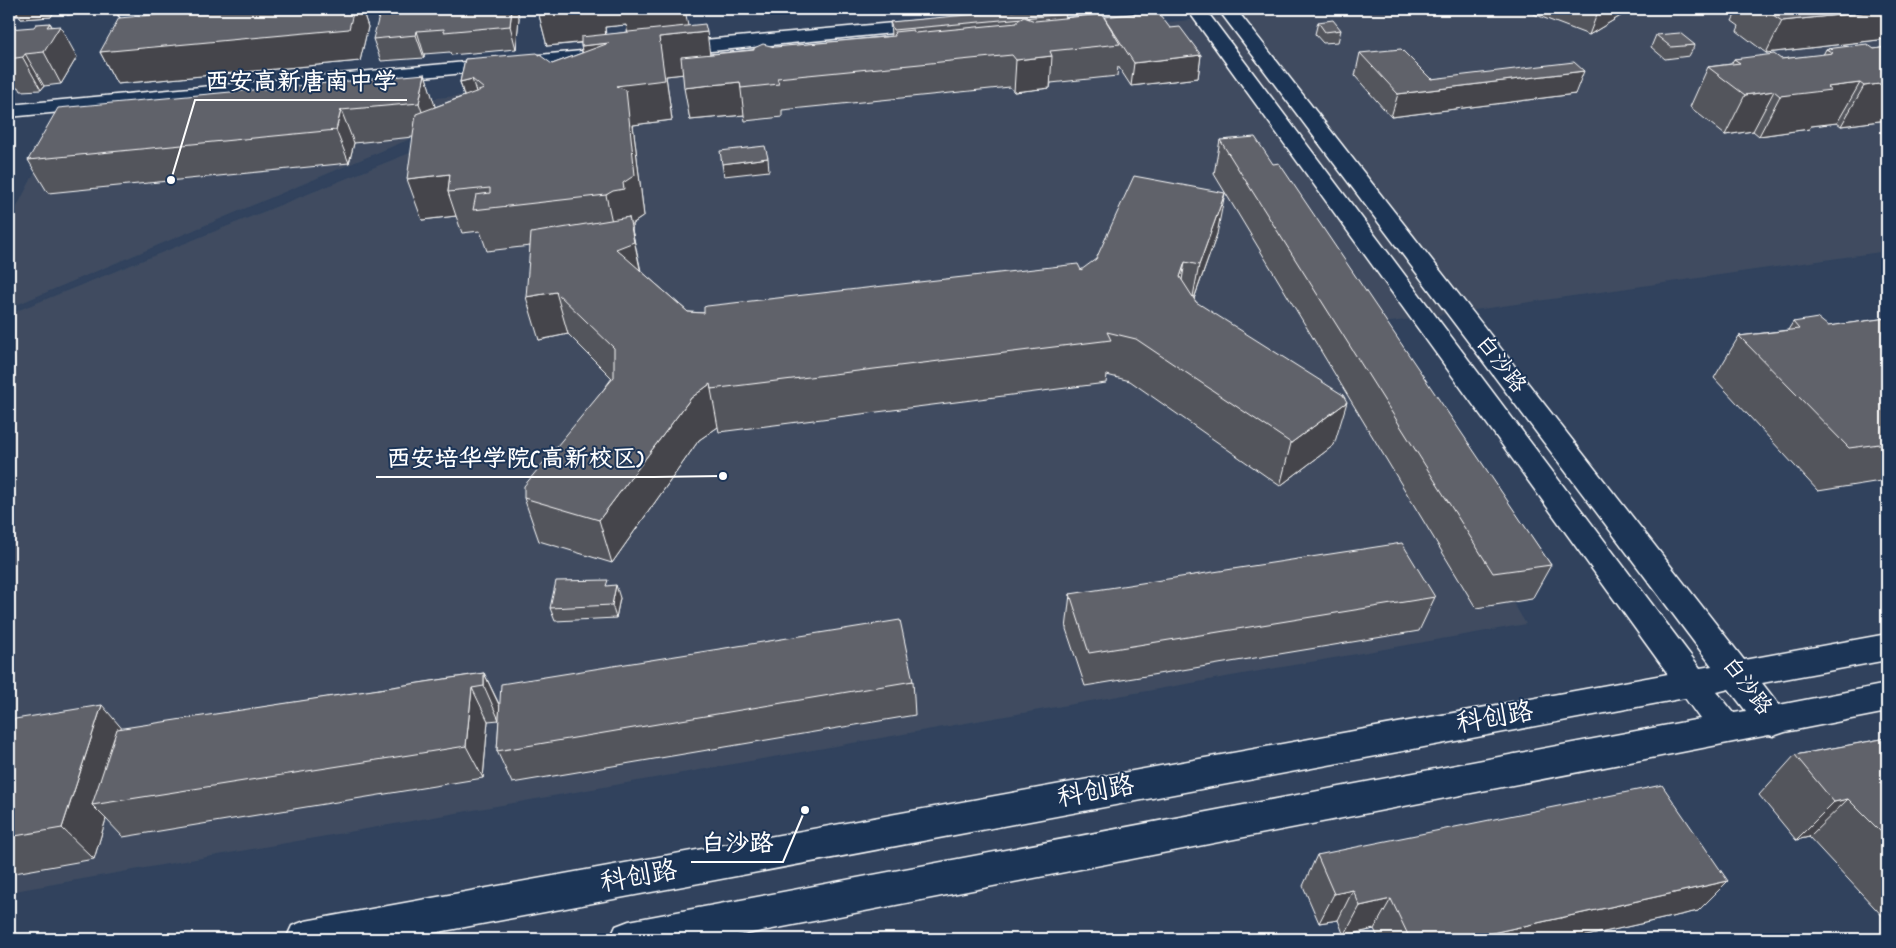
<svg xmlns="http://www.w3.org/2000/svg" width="1896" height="948" viewBox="0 0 1896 948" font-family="'Indie Flower','LXGW WenKai TC',sans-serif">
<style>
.built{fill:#3f4c61}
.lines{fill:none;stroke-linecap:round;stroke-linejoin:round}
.street-casing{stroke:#fff;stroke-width:3}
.secondary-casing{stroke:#fff;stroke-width:3}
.street{fill:#1d3557;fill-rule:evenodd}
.secondary{fill:#1d3557;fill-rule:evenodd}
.wall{fill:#53545c;stroke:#fff;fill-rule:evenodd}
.shaded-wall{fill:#44454b;stroke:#fff}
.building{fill:#61626b;stroke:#fff}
.labels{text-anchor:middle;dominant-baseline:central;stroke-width:4;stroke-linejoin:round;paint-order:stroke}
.street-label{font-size:22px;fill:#fff;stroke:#1d3557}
.near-street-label{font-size:26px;fill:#fff;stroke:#1d3557}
.leader{fill:none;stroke:#fff;stroke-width:2}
.callout-dot{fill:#fff;stroke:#1d3557;stroke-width:2}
.callout-label{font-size:24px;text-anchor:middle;font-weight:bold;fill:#fff;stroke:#1d3557;stroke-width:4;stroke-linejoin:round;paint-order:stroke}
</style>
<rect width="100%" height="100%" fill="#31425d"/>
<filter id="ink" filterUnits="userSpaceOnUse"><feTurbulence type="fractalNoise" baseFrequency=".02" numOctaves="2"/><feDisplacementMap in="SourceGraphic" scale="10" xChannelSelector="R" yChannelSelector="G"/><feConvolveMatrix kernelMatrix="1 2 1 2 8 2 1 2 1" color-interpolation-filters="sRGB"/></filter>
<g filter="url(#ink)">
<g class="built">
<path d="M 1282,9 L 1887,9 L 1887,251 L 1349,328 L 1526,624 L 9,892 L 9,314 L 596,78 L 1283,11 Z"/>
<path d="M 531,88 L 9,308 L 9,222 L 52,139 Z"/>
</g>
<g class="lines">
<defs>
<g id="street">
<path d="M 121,9 L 189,9 L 186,13 L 180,14 L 127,19 L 121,18 L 118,14 Z"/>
<path d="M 1038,9 L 1104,9 L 1101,13 L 1095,14 L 1027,20 L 1021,19 L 1018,15 L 1021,11 Z"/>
<path d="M 927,20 L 933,21 L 936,25 L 933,29 L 671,55 L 664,53 L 662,49 L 664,45 L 671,43 Z"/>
<path d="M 603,49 L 610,51 L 612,55 L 610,59 L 9,117 L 9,105 Z"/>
</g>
<path id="secondary" d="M 1187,9 L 1205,9 L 1700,668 L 1712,666 L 1218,9 L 1236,9 L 1744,660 L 1887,634 L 1887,660 L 1762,683 L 1779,705 L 1887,684 L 1887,712 L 1785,732 L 1773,736 L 1769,735 L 721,939 L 610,939 L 616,926 L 629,921 L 1700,719 L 1685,698 L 401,939 L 286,939 L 292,926 L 305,921 L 1668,674 ZM 1729,689 L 1746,711 L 1734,713 L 1717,692 Z"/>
</defs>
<use href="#street" class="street-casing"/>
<use href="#secondary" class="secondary-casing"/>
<use href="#street" class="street"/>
<use href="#secondary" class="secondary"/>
</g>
<g class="wall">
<path d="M 9,9 L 100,9 L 88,10 L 86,13 L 67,15 L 66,12 L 53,13 L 51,17 L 21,19 L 19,16 L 9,17 Z"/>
<path d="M 190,9 L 362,9 L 368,27 L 360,61 L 117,84 L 100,52 L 191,11 Z"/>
<path d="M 444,9 L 517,9 L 519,18 L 516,49 L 451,55 L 450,52 L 424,54 L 424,58 L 381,61 L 373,39 L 429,10 Z"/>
<path d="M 896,9 L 933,9 L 933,13 L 897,11 Z"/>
<path d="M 1532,9 L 1632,9 L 1589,35 L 1531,13 Z"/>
<path d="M 1738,9 L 1887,9 L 1887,39 L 1766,53 L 1737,31 L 1739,26 L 1732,21 Z"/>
<path d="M 1066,14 L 1065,18 L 1104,17 L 1170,28 L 1201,55 L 1198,78 L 1131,86 L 1118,66 L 1117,76 L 1051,83 L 1050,88 L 1014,92 L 1010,87 L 782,110 L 782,117 L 745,121 L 744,115 L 690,120 L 683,74 L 666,76 L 672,120 L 633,125 L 644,216 L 632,224 L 632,230 L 641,271 L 688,312 L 704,313 L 1081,270 L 1217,234 L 1194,299 L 1196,302 L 1334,445 L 1280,486 L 1130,381 L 1107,375 L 1106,383 L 719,432 L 718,427 L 699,440 L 612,563 L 539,541 L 524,498 L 612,378 L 568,334 L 539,340 L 530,246 L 487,251 L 480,231 L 462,233 L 456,216 L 422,220 L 413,137 L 354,143 L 349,163 L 48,193 L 28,160 L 425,74 L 435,107 L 464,96 L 460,82 L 465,59 L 552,64 L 582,53 L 581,43 L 547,46 L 539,15 L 688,26 L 710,54 L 891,36 L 890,22 ZM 626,25 L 628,32 L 606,35 L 605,27 Z"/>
<path d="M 1318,22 L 1341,30 L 1338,42 L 1323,43 L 1315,34 Z"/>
<path d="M 50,23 L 52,26 L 77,57 L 61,84 L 44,86 L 41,90 L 21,91 L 19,87 L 9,88 L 9,59 L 34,27 Z"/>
<path d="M 1656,35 L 1695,45 L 1689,56 L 1665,59 L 1651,47 Z"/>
<path d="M 1887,47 L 1887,120 L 1841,126 L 1837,123 L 1811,126 L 1809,129 L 1759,136 L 1753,131 L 1725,135 L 1690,107 L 1708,67 L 1731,64 L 1734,59 L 1781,59 L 1823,55 L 1826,49 L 1874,49 Z"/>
<path d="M 1360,53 L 1431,79 L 1575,94 L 1391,117 L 1355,76 Z"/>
<path d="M 1220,140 L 1273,164 L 1551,565 L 1532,599 L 1476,608 L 1214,174 Z"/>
<path d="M 1887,176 L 1887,187 L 1883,184 Z"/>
<path d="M 1887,318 L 1887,480 L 1818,491 L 1714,378 L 1739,336 L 1788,330 L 1793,322 L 1828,326 Z"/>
<path d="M 609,586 L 620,598 L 616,618 L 555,621 L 550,608 Z"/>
<path d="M 1070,594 L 1435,597 L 1419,631 L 1085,686 L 1066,629 Z"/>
<path d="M 484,673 L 500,706 L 913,681 L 915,715 L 512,783 L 497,751 L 499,720 L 488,721 L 483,778 L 123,837 L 106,819 L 94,859 L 9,874 L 9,720 L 122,729 Z"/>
<path d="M 1887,738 L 1887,921 L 1809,837 L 1796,840 L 1759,795 L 1795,755 Z"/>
<path d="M 1317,855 L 1728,881 L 1698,911 L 1573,939 L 1379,939 L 1374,929 L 1344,936 L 1338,920 L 1319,923 L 1303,886 Z"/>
</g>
<g class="shaded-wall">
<path d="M 15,9 L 51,9 L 53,13 L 51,17 L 21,19 Z"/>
<path d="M 64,9 L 87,9 L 88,10 L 86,13 L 67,15 Z"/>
<path d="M 354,9 L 362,9 L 368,27 L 360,61 L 117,84 L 100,52 Z"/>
<path d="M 512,9 L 517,9 L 519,18 L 516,49 L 510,26 Z"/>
<path d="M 597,9 L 685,9 L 689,32 L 629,39 L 626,25 L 605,27 L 606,40 L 547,46 L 539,15 Z"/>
<path d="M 1599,9 L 1632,9 L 1589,35 Z"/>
<path d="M 1887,10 L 1887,39 L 1766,53 L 1782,21 Z"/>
<path d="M 50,23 L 55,34 L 60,26 L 77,57 L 61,84 L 44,52 L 47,27 Z"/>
<path d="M 9,26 L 44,86 L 41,90 L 9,33 Z"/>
<path d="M 417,31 L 424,54 L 424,58 L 416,35 Z"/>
<path d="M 707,32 L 712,71 L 666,76 L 672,120 L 633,125 L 644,216 L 632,224 L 632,230 L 643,283 L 616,249 L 615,236 L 606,195 L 623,183 L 616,86 L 659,37 Z"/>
<path d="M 609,43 L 590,85 L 581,46 Z"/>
<path d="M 1201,55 L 1198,78 L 1131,86 L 1134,63 Z"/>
<path d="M 1052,56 L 1050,88 L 1014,92 L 1016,60 Z"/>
<path d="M 1584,71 L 1575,94 L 1391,117 L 1398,94 Z"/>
<path d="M 425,74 L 435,106 L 430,135 L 419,103 Z"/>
<path d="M 472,79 L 484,118 L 472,122 L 460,82 Z"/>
<path d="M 740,82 L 744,115 L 690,120 L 684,88 Z"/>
<path d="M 1860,83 L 1837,123 L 1811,126 L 1809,129 L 1759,136 L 1780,96 L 1827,87 Z"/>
<path d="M 1887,83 L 1887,120 L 1841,126 L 1864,86 Z"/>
<path d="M 1774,91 L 1753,131 L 1725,135 L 1745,95 Z"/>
<path d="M 341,110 L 354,143 L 349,163 L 336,130 Z"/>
<path d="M 768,158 L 769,171 L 724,176 L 722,164 Z"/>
<path d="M 450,174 L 448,192 L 456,216 L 422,220 L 407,179 Z"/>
<path d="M 1225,193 L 1217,234 L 1191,307 L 1199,265 Z"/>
<path d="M 1185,262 L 1178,304 L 1180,277 Z"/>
<path d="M 556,292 L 568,334 L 539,340 L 526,297 Z"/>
<path d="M 710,384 L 718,427 L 699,440 L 612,563 L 599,520 L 691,398 Z"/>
<path d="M 1347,402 L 1334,445 L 1280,486 L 1291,443 Z"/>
<path d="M 616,585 L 620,598 L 616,618 L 612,605 Z"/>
<path d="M 484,673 L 500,707 L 499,720 L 484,686 Z"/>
<path d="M 472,688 L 488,721 L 483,778 L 466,746 Z"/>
<path d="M 102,705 L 130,738 L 92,805 L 106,819 L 94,859 L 62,828 Z"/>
<path d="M 1848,799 L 1809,837 L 1796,840 L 1834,802 Z"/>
<path d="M 1728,881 L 1698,911 L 1573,939 L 1465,939 Z"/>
<path d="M 1353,890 L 1338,920 L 1319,923 L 1334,894 Z"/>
<path d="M 1391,899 L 1374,929 L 1344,936 L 1360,906 Z"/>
</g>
<g class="building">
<path d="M 218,9 L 354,9 L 349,29 L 100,52 L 119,18 Z"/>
<path d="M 381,9 L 424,9 L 424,10 L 444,9 L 512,9 L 510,26 L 444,32 L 444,29 L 417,31 L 416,35 L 373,39 Z"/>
<path d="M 539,9 L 597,9 L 539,15 Z"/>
<path d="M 1033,9 L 1063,9 L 1066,14 L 893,30 L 890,22 Z"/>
<path d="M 1764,9 L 1887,9 L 1887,10 L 1782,21 Z"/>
<path d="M 1157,11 L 1170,28 L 1180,27 L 1201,55 L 1134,63 L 1104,17 Z"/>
<path d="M 1102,14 L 1120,44 L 1050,51 L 1052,56 L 1016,60 L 1012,55 L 777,78 L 779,84 L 741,88 L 740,82 L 684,88 L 681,57 L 754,50 L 754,48 L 763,44 L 775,47 L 895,36 L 894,32 L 913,30 L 915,33 L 1017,23 L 1017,21 L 1024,17 L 1035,21 Z"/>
<path d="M 1333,20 L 1341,30 L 1325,32 L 1318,22 Z"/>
<path d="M 50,23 L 47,27 L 60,26 L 44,52 L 25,54 L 23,57 L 9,59 L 9,29 L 34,27 L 36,24 Z"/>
<path d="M 705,24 L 707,32 L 659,37 L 665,80 L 616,86 L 626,90 L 635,175 L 623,183 L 624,189 L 613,191 L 606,195 L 473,210 L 476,195 L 490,193 L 490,188 L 448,192 L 450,174 L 407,179 L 416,114 L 484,89 L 472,79 L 460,82 L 465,59 L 537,53 L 552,64 L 609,43 L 581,46 L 581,37 Z"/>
<path d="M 1680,33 L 1695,45 L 1671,47 L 1656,35 Z"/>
<path d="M 1867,44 L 1874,49 L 1887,47 L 1887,83 L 1864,86 L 1860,83 L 1827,87 L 1831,90 L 1780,96 L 1774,91 L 1745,95 L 1708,67 L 1740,63 L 1734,59 L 1774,54 L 1781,59 L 1833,53 L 1826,49 Z"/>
<path d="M 1401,49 L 1431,79 L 1574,62 L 1584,71 L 1398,94 L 1360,53 Z"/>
<path d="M 425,74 L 419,103 L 341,110 L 336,130 L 28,160 L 58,108 Z"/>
<path d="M 1255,137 L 1273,164 L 1279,163 L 1551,565 L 1493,573 L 1220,140 Z"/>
<path d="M 765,146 L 768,158 L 722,164 L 720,151 Z"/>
<path d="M 1134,176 L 1225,193 L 1199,265 L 1185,262 L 1180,277 L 1196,302 L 1343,395 L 1347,402 L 1291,443 L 1136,339 L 1107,332 L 1111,340 L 711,389 L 710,384 L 691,398 L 599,520 L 524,498 L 524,486 L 614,377 L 614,348 L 556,292 L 526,297 L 531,233 L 629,217 L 634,242 L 616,249 L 688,312 L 704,313 L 704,307 L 707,306 L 1078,264 L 1081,270 L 1096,259 Z"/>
<path d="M 1818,318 L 1828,326 L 1887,318 L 1887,443 L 1849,448 L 1739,336 L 1799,329 L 1793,322 Z"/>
<path d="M 1402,543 L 1435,597 L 1089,653 L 1070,594 Z"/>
<path d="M 608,580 L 606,586 L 616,585 L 612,605 L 550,608 L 556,581 Z"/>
<path d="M 900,620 L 913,681 L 497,751 L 501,684 Z"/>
<path d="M 484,673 L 484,686 L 472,688 L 466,746 L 92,805 L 117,729 Z"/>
<path d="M 102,705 L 62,828 L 9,837 L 9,720 Z"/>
<path d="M 1887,738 L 1887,838 L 1848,799 L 1834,802 L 1795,755 Z"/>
<path d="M 1662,785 L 1728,881 L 1465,939 L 1410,939 L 1391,899 L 1360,906 L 1353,890 L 1334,894 L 1317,855 Z"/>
</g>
</g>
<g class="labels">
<g class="street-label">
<text transform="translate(1500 365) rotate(52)">白沙路</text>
<text transform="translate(1746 687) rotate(53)">白沙路</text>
</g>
<g class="near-street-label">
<text transform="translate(1495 719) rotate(-10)">科创路</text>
<text transform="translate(1096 793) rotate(-10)">科创路</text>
<text transform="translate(639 878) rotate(-10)">科创路</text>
</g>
</g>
<path class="leader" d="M171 180L195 100H407M723 476L654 477H376M805 810L783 862H691"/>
<g class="callout-dot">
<circle cx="171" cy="180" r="5"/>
<circle cx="723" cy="476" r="5"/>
<circle cx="805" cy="810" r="5"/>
</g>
<g class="callout-label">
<text x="301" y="89">西安高新唐南中学</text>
<text x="515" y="466">西安培华学院(高新校区)</text>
<text x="737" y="851">白沙路</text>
</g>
<rect width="1896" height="948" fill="none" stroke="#1d3557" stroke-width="30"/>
<rect x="15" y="15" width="1866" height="918" fill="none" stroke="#fff" stroke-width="2" filter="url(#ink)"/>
</svg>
